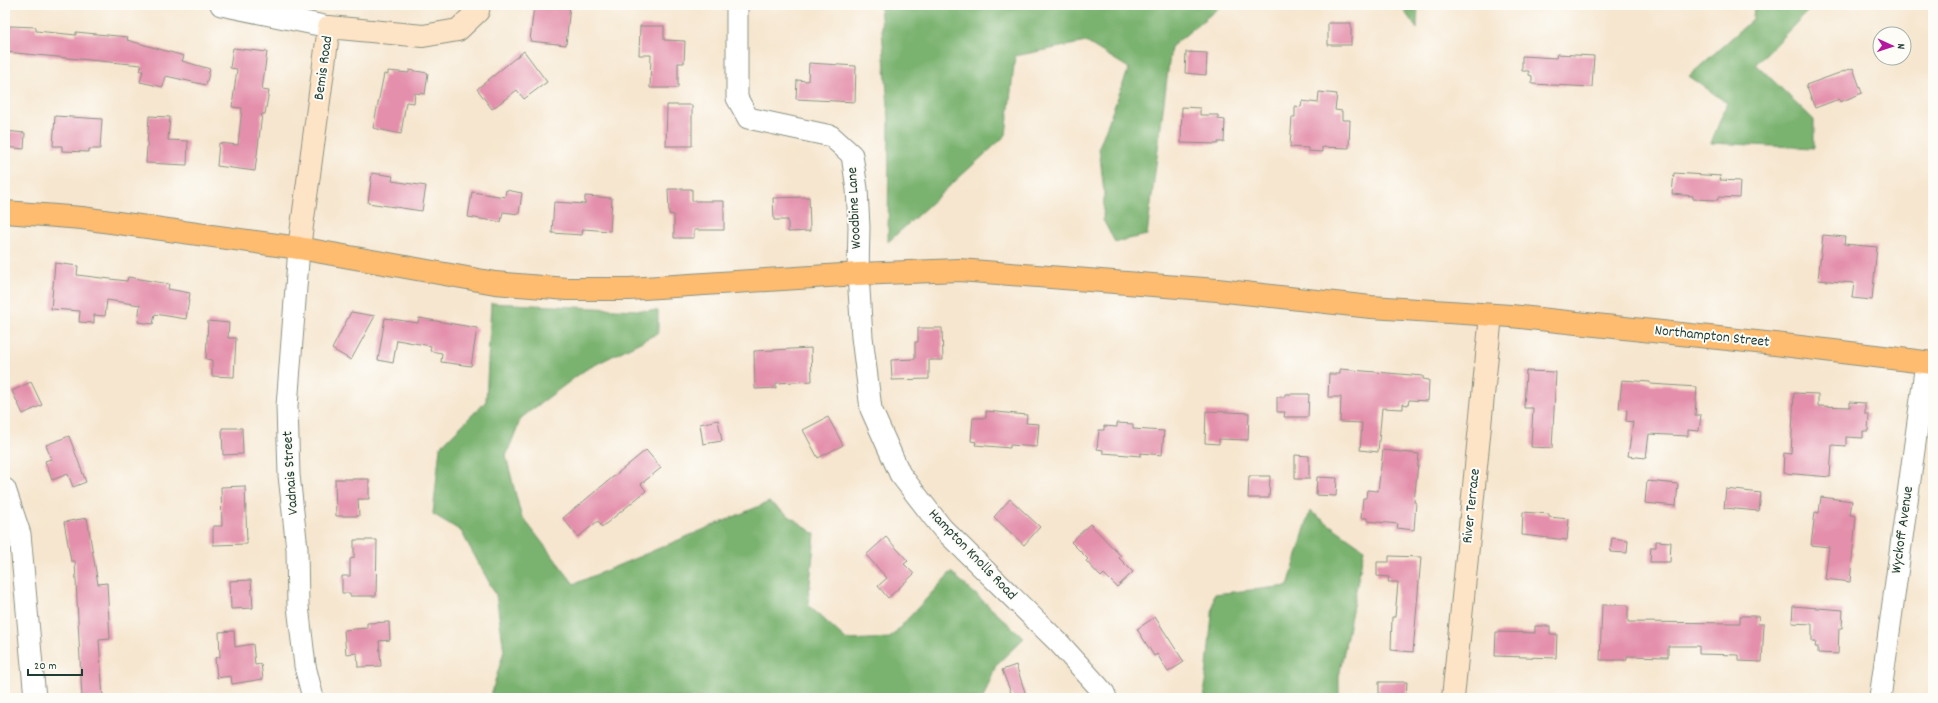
<svg xmlns="http://www.w3.org/2000/svg" width="1938" height="703" viewBox="0 0 1938 703" font-family="Dekko,sans-serif">
<style>
.forest{fill:#7ab26f;stroke:#4c7852}
.building{fill:#e490ac}
.lines{fill:none;stroke-linecap:round;stroke-linejoin:round}
.street-casing{stroke:#8a9282;stroke-width:23}
.secondary-casing{stroke:#8a9282;stroke-width:24}
.primary-casing{stroke:#8a9282;stroke-width:24}
.street{stroke:#fff;stroke-width:21}
.secondary{stroke:#fee4c6;stroke-width:22}
.primary{stroke:#fdbc70;stroke-width:22}
.labels{text-anchor:middle;dominant-baseline:central;stroke-width:4;stroke-linejoin:round;paint-order:stroke}
.street-label{font-size:15px;fill:#1f3d34;stroke:#fdfcf7}
</style>
<rect width="100%" height="100%" fill="#fdfcf7"/>
<filter id="ink" filterUnits="userSpaceOnUse"><feTurbulence type="fractalNoise" baseFrequency=".025" numOctaves="2"/><feDisplacementMap in="SourceGraphic" scale="8" xChannelSelector="R" yChannelSelector="G"/><feConvolveMatrix kernelMatrix="1 2 1 2 8 2 1 2 1" color-interpolation-filters="sRGB"/></filter>
<filter id="wash" filterUnits="userSpaceOnUse"><feTurbulence type="fractalNoise" baseFrequency=".012" numOctaves="4" result="noise"/><feDisplacementMap in="SourceGraphic" scale="16" xChannelSelector="R" yChannelSelector="G"/><feGaussianBlur stdDeviation="0.9" result="paint"/><feColorMatrix in="noise" values="0 0 0 0 0 0 0 0 0 0 0 0 0 0 0 0 0 1.4 0 .05"/><feComposite in="paint" operator="in"/></filter>
<g filter="url(#wash)">
<rect width="100%" height="100%" fill="#f6e6cf"/>
<g class="forest">
<path d="M 880,5 L 1222,5 L 1171,47 L 1147,235 L 1115,242 L 1103,220 L 1104,193 L 1099,147 L 1129,68 L 1086,42 L 1015,56 L 1006,135 L 888,242 L 889,119 Z"/>
<path d="M 1400,5 L 1418,5 L 1417,29 Z"/>
<path d="M 1754,5 L 1808,5 L 1807,12 L 1756,64 L 1814,120 L 1814,148 L 1711,143 L 1727,103 L 1689,76 L 1753,19 Z"/>
<path d="M 491,303 L 658,311 L 658,333 L 585,370 L 521,418 L 506,456 L 521,515 L 574,584 L 769,502 L 815,534 L 808,605 L 847,640 L 890,638 L 951,572 L 1024,638 L 996,665 L 983,698 L 490,698 L 504,651 L 496,595 L 461,531 L 433,514 L 440,447 L 486,401 Z"/>
<path d="M 1310,511 L 1364,549 L 1339,677 L 1339,698 L 1204,698 L 1214,594 L 1288,586 Z"/>
</g>
<g id="blocks">
<g class="building">
<path d="M 534,5 L 570,5 L 566,45 L 530,41 Z"/>
<rect x="1328" y="23" width="23" height="22"/>
<path d="M 10,26 L 36,27 L 36,31 L 76,35 L 76,32 L 128,37 L 127,40 L 184,56 L 182,61 L 210,69 L 206,85 L 166,76 L 163,87 L 140,82 L 143,71 L 140,71 L 142,65 L 5,52 L 5,27 Z"/>
<path d="M 640,26 L 664,26 L 664,40 L 685,41 L 684,63 L 678,63 L 678,88 L 650,88 L 651,55 L 639,55 Z"/>
<path d="M 233,48 L 267,52 L 262,90 L 269,91 L 265,114 L 262,114 L 255,171 L 217,166 L 219,143 L 238,145 L 242,108 L 232,107 L 237,69 L 230,68 Z"/>
<path d="M 524,51 L 547,82 L 524,99 L 517,90 L 492,109 L 477,89 Z"/>
<path d="M 1186,52 L 1207,53 L 1206,75 L 1185,73 Z"/>
<path d="M 1557,54 L 1594,56 L 1592,87 L 1532,84 L 1532,76 L 1529,75 L 1529,71 L 1522,71 L 1522,56 L 1556,58 Z"/>
<path d="M 809,63 L 856,66 L 855,102 L 796,99 L 797,80 L 808,81 Z"/>
<path d="M 1853,68 L 1862,93 L 1840,102 L 1839,99 L 1815,108 L 1806,85 Z"/>
<path d="M 409,70 L 428,73 L 425,94 L 415,93 L 414,103 L 406,102 L 401,134 L 373,128 L 384,74 L 388,75 L 388,71 L 409,73 Z"/>
<path d="M 1319,92 L 1337,94 L 1335,110 L 1342,111 L 1342,120 L 1350,120 L 1349,148 L 1322,147 L 1322,152 L 1308,151 L 1308,148 L 1290,147 L 1292,117 L 1295,117 L 1295,106 L 1301,107 L 1302,101 L 1318,103 Z"/>
<path d="M 667,105 L 692,105 L 692,146 L 666,146 Z"/>
<path d="M 1182,107 L 1200,108 L 1200,115 L 1218,115 L 1218,119 L 1225,120 L 1224,142 L 1218,142 L 1218,144 L 1181,143 Z"/>
<path d="M 55,116 L 102,119 L 100,149 L 89,149 L 89,152 L 62,151 L 62,146 L 53,146 Z"/>
<path d="M 149,116 L 170,117 L 168,140 L 188,141 L 187,165 L 146,163 Z"/>
<path d="M 5,131 L 25,133 L 24,149 L 5,147 Z"/>
<path d="M 372,173 L 393,176 L 392,181 L 426,186 L 422,211 L 368,203 Z"/>
<path d="M 1674,173 L 1721,176 L 1720,180 L 1740,181 L 1739,198 L 1718,197 L 1718,200 L 1693,199 L 1693,196 L 1672,194 Z"/>
<path d="M 668,189 L 692,189 L 692,201 L 724,201 L 724,230 L 694,230 L 694,238 L 674,238 L 674,215 L 669,214 Z"/>
<path d="M 506,190 L 522,193 L 519,214 L 503,212 L 501,222 L 468,217 L 472,192 L 505,197 Z"/>
<path d="M 585,196 L 612,198 L 610,231 L 583,229 L 582,235 L 552,233 L 554,202 L 585,204 Z"/>
<path d="M 809,197 L 810,231 L 788,232 L 788,220 L 774,220 L 773,198 Z"/>
<path d="M 1823,235 L 1845,237 L 1844,244 L 1877,247 L 1872,300 L 1852,298 L 1854,283 L 1818,280 Z"/>
<path d="M 55,263 L 78,266 L 77,275 L 127,281 L 128,277 L 169,284 L 168,289 L 190,293 L 186,319 L 155,314 L 153,324 L 138,322 L 140,305 L 107,300 L 105,316 L 94,315 L 94,323 L 79,322 L 80,311 L 51,309 Z"/>
<path d="M 351,312 L 375,316 L 351,360 L 332,349 Z"/>
<path d="M 385,318 L 418,323 L 419,318 L 477,328 L 471,366 L 441,362 L 442,353 L 430,351 L 431,346 L 397,340 L 393,363 L 378,360 Z"/>
<path d="M 208,321 L 229,323 L 228,338 L 236,338 L 234,377 L 212,376 L 212,360 L 206,359 Z"/>
<path d="M 918,328 L 942,328 L 943,360 L 929,360 L 929,379 L 892,380 L 891,360 L 915,359 L 915,342 L 918,342 Z"/>
<path d="M 811,348 L 812,381 L 776,383 L 776,388 L 755,389 L 754,351 Z"/>
<path d="M 1340,369 L 1423,376 L 1423,379 L 1429,380 L 1428,401 L 1409,400 L 1408,405 L 1403,404 L 1403,409 L 1382,408 L 1378,452 L 1360,450 L 1362,423 L 1340,422 L 1341,397 L 1328,397 L 1329,374 L 1340,374 Z"/>
<path d="M 1526,371 L 1556,372 L 1552,448 L 1531,447 L 1533,408 L 1524,408 Z"/>
<path d="M 1622,380 L 1650,382 L 1650,384 L 1697,387 L 1695,415 L 1701,415 L 1699,431 L 1688,430 L 1688,436 L 1649,434 L 1646,458 L 1628,456 L 1633,422 L 1626,421 L 1627,410 L 1619,409 Z"/>
<path d="M 31,382 L 42,405 L 23,414 L 12,391 Z"/>
<path d="M 1794,393 L 1818,394 L 1818,406 L 1850,407 L 1850,402 L 1865,403 L 1865,414 L 1869,414 L 1868,431 L 1863,431 L 1863,438 L 1846,437 L 1846,446 L 1832,445 L 1830,477 L 1783,473 L 1784,453 L 1791,454 Z"/>
<path d="M 1285,394 L 1309,394 L 1308,417 L 1284,417 L 1285,412 L 1277,412 L 1277,397 L 1285,397 Z"/>
<path d="M 986,411 L 1027,415 L 1026,423 L 1039,424 L 1037,447 L 1010,445 L 1010,448 L 975,445 L 976,442 L 971,441 L 973,418 L 986,418 Z"/>
<path d="M 1206,411 L 1249,413 L 1248,440 L 1219,439 L 1219,444 L 1205,443 Z"/>
<path d="M 828,417 L 843,445 L 818,458 L 803,430 Z"/>
<path d="M 718,420 L 722,441 L 703,444 L 700,424 Z"/>
<path d="M 1117,423 L 1133,424 L 1133,429 L 1164,431 L 1162,455 L 1141,453 L 1141,456 L 1103,453 L 1103,450 L 1097,449 L 1099,430 L 1104,430 L 1104,426 L 1117,427 Z"/>
<path d="M 222,428 L 242,428 L 243,454 L 223,455 Z"/>
<path d="M 69,436 L 86,482 L 73,487 L 68,474 L 52,480 L 45,461 L 51,459 L 46,445 Z"/>
<path d="M 646,450 L 661,468 L 641,484 L 646,491 L 602,527 L 598,521 L 578,537 L 563,518 Z"/>
<path d="M 1383,450 L 1419,454 L 1414,502 L 1416,502 L 1414,530 L 1397,528 L 1398,524 L 1367,521 L 1367,518 L 1361,518 L 1363,498 L 1366,498 L 1367,490 L 1378,491 Z"/>
<path d="M 1295,455 L 1309,456 L 1309,479 L 1295,479 Z"/>
<path d="M 1249,476 L 1270,476 L 1269,498 L 1248,498 Z"/>
<path d="M 1317,477 L 1337,478 L 1336,496 L 1316,495 Z"/>
<path d="M 335,479 L 369,479 L 369,499 L 358,499 L 359,516 L 336,516 Z"/>
<path d="M 1647,481 L 1678,484 L 1676,506 L 1645,503 Z"/>
<path d="M 245,486 L 247,544 L 213,545 L 213,526 L 222,526 L 221,487 Z"/>
<path d="M 1726,489 L 1761,493 L 1759,511 L 1724,508 Z"/>
<path d="M 1821,497 L 1852,501 L 1850,515 L 1856,516 L 1850,582 L 1825,579 L 1829,547 L 1811,545 L 1815,512 L 1819,513 Z"/>
<path d="M 1010,499 L 1040,527 L 1024,545 L 994,517 Z"/>
<path d="M 1523,512 L 1549,514 L 1549,517 L 1569,519 L 1567,540 L 1522,535 Z"/>
<path d="M 87,518 L 98,584 L 107,583 L 110,639 L 99,640 L 103,698 L 82,698 L 75,561 L 71,561 L 64,522 Z"/>
<path d="M 1090,524 L 1121,556 L 1119,558 L 1133,572 L 1117,587 L 1104,574 L 1101,577 L 1086,561 L 1088,559 L 1071,542 Z"/>
<path d="M 886,537 L 908,561 L 904,564 L 914,574 L 888,598 L 878,586 L 887,578 L 866,555 Z"/>
<path d="M 1612,538 L 1628,540 L 1627,553 L 1610,552 Z"/>
<path d="M 354,540 L 377,540 L 376,596 L 350,596 L 350,593 L 342,593 L 342,576 L 350,576 L 350,559 L 354,558 Z"/>
<path d="M 1656,541 L 1671,542 L 1670,562 L 1650,562 L 1651,547 L 1656,547 Z"/>
<path d="M 1389,556 L 1421,557 L 1413,652 L 1391,650 L 1392,617 L 1395,617 L 1398,582 L 1388,582 L 1389,577 L 1377,576 L 1377,562 L 1389,562 Z"/>
<path d="M 251,580 L 253,608 L 231,609 L 230,581 Z"/>
<path d="M 1602,605 L 1628,605 L 1628,622 L 1740,623 L 1740,616 L 1759,616 L 1758,624 L 1764,624 L 1762,662 L 1739,661 L 1739,655 L 1699,654 L 1699,646 L 1668,646 L 1668,657 L 1627,656 L 1627,660 L 1600,660 Z"/>
<path d="M 1793,606 L 1843,610 L 1842,628 L 1839,628 L 1838,654 L 1818,653 L 1818,647 L 1815,647 L 1816,642 L 1812,642 L 1812,624 L 1792,623 Z"/>
<path d="M 1155,617 L 1184,662 L 1168,672 L 1157,654 L 1154,656 L 1137,629 Z"/>
<path d="M 389,622 L 390,640 L 379,641 L 381,666 L 358,667 L 357,653 L 346,654 L 344,630 L 367,628 L 367,623 Z"/>
<path d="M 1535,626 L 1550,626 L 1550,634 L 1557,634 L 1556,658 L 1495,656 L 1496,632 L 1535,633 Z"/>
<path d="M 234,631 L 235,647 L 253,644 L 255,665 L 261,664 L 263,679 L 232,684 L 231,676 L 217,678 L 215,658 L 220,657 L 219,632 Z"/>
<path d="M 1016,665 L 1027,698 L 1013,698 L 1002,670 Z"/>
<path d="M 1379,682 L 1407,682 L 1406,698 L 1379,698 Z"/>
</g>
</g>
</g>
<g filter="url(#ink)">
<use href="#blocks" fill-opacity="0" stroke="#8a9282" stroke-width="1"/>
<g class="lines">
<defs>
<g id="street">
<path d="M 221,5 L 329,27"/>
<path d="M 737,5 L 737,98 L 748,118 L 831,136 L 852,155 L 857,189 L 859,227 L 858,274 L 862,337 L 871,409 L 900,474 L 942,528 L 1059,643 L 1104,693 L 1106,698"/>
<path d="M 299,248 L 287,406 L 289,475 L 297,549 L 298,606 L 305,666 L 313,698"/>
<path d="M 5,489 L 20,534 L 35,698"/>
<path d="M 1880,698 L 1926,363"/>
</g>
<g id="secondary">
<path d="M 299,248 L 329,27 L 423,36 L 458,30 L 478,11 L 479,5"/>
<path d="M 1453,698 L 1491,315"/>
</g>
<path id="primary" d="M 5,212 L 82,218 L 299,248 L 495,283 L 567,289 L 629,289 L 858,274 L 959,270 L 1217,290 L 1371,307 L 1511,316 L 1775,344 L 1933,363"/>
</defs>
<use href="#street" class="street-casing"/>
<use href="#secondary" class="secondary-casing"/>
<use href="#primary" class="primary-casing"/>
<use href="#street" class="street"/>
<use href="#secondary" class="secondary"/>
<use href="#primary" class="primary"/>
</g>
</g>
<g class="labels">
<g class="street-label">
<text transform="translate(324 68) rotate(-82)">Bemis Road</text>
<text transform="translate(855 208) rotate(-93)">Woodbine Lane</text>
<text transform="translate(1712 337) rotate(6)">Northampton Street</text>
<text transform="translate(291 473) rotate(-94)">Vadnais Street</text>
<text transform="translate(1472 506) rotate(-84)">River Terrace</text>
<text transform="translate(1903 530) rotate(-82)">Wyckoff Avenue</text>
<text transform="translate(972 555) rotate(46)">Hampton Knolls Road</text>
</g>
</g>
<rect width="1938" height="703" fill="none" stroke="#fdfcf7" stroke-width="20"/>
<g transform="translate(1892 46) rotate(93)"><circle r="19" fill="#fdfcf7" stroke="#a4b0a9"/>
<path d="M0-3L7 15L0 10L-7 15Z" fill="#b5179e"/>
<text y="-6" font-size="11" font-weight="bold" text-anchor="middle" fill="#1f3d34">N</text>
</g>
<path d="M28 669v6h54v-6" fill="none" stroke="#1f3d34" stroke-width="2"/>
<text x="34" y="669" font-size="12" fill="#1f3d34" stroke="#fdfcf7" stroke-width="3" paint-order="stroke">20 m</text>
</svg>
